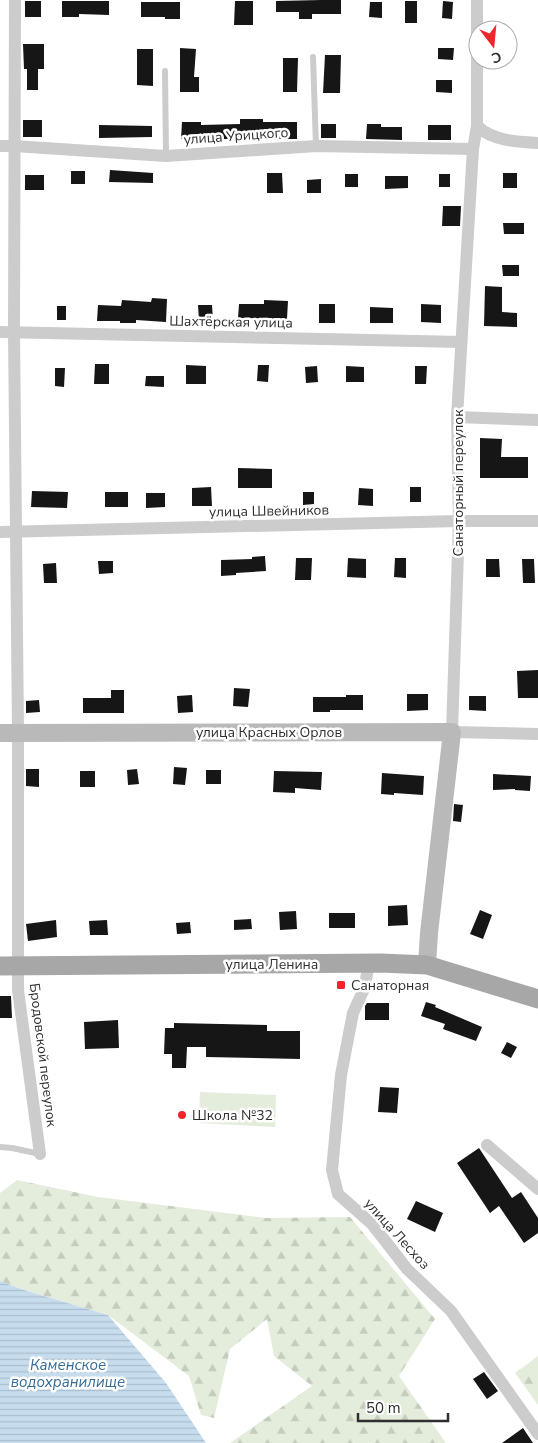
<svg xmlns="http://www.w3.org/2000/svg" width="538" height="1443" viewBox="0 0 538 1443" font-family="'Nunito Sans',sans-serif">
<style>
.forest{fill:url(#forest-firs)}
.garden{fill:#e4eddc}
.water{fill:url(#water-rules)}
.building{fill:#161616}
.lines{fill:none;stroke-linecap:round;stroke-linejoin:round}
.lane{stroke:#ccc;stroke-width:6}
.street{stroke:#ccc;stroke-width:12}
.secondary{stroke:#b9b9b9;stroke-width:18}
.primary{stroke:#a7a7a7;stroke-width:19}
.poi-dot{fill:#f1262b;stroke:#fff;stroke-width:2}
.labels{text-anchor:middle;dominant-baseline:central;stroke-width:5;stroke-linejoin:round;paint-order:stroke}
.street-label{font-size:14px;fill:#2f2f2f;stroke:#fff}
.poi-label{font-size:14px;fill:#2f2f2f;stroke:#fff;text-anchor:start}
.water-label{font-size:15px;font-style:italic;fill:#376d97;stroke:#fff}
</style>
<defs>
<pattern id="forest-firs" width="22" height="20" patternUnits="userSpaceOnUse" patternTransform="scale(1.25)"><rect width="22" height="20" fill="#e4eddc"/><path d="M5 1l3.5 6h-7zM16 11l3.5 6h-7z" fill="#c4ccbd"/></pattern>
<pattern id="water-rules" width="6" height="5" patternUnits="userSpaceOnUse" patternTransform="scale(1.25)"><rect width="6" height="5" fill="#c7ddee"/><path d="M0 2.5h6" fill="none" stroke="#abbecc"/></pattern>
</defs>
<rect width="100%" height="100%" fill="#fff"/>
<g class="forest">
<path d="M 17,1180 L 98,1197 L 266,1218 L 350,1217 L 435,1319 L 399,1376 L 446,1443 L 230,1443 L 312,1386 L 274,1356 L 267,1319 L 230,1349 L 214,1418 L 201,1415 L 189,1376 L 108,1315 L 24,1290 L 0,1281 L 0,1193 Z"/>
<path d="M 538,1356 L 538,1405 L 515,1373 Z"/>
</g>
<path class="garden" d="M 200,1092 L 276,1095 L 275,1127 L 199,1123 Z"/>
<path class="water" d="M 0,1281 L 24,1290 L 108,1315 L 166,1383 L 206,1443 L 0,1443 Z"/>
<g class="building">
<path d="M 321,0 L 341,0 L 341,14 L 312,14 L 312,19 L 299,19 L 299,12 L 276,12 L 276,1 Z"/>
<rect x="25" y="1" width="16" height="16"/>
<path d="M 62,1 L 109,1 L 109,15 L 79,14 L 79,17 L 62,17 Z"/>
<path d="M 235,1 L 253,1 L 253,25 L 234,25 Z"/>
<rect x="405" y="1" width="12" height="22"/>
<path d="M 443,1 L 453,2 L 452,19 L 442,18 Z"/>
<path d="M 141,2 L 180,2 L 180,19 L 165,19 L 165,17 L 141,17 Z"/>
<path d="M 370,2 L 382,2 L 382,18 L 369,17 Z"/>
<path d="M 23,44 L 44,44 L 44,69 L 38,69 L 38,90 L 27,90 L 27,69 L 24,69 Z"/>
<path d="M 180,48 L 196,49 L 194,77 L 199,77 L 199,92 L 180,92 Z"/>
<path d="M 438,48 L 454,48 L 453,60 L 438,59 Z"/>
<path d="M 137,49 L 153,49 L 153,86 L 137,85 Z"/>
<path d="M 325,55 L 341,55 L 340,93 L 323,93 Z"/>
<path d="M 283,58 L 298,58 L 297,92 L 283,92 Z"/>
<path d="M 436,80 L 452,80 L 452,93 L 436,92 Z"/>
<path d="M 240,119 L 263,119 L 263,122 L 297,122 L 297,139 L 181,139 L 182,122 L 201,122 L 201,125 L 240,124 Z"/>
<rect x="23" y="120" width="19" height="17"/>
<rect x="321" y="124" width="15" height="14"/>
<path d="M 367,124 L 381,124 L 381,127 L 402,127 L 402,140 L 366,139 Z"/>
<path d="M 99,125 L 152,126 L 152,137 L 99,138 Z"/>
<rect x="428" y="125" width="23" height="15"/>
<path d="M 110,170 L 153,173 L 153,183 L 109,182 Z"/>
<rect x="71" y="171" width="14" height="13"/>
<path d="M 267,173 L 282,173 L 283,193 L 267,193 Z"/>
<rect x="503" y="173" width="14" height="15"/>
<rect x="345" y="174" width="13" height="13"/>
<rect x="439" y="174" width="11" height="13"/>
<rect x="25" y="175" width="19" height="15"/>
<path d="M 385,176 L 408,176 L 408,188 L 385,189 Z"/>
<path d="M 321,179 L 321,193 L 307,193 L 307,180 Z"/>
<path d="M 443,206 L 461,206 L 460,226 L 442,226 Z"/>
<path d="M 503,223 L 524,223 L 524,234 L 504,234 Z"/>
<path d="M 502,265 L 519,265 L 519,276 L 503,276 Z"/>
<path d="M 485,286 L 502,287 L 502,312 L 517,313 L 517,327 L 484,326 Z"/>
<path d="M 152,298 L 167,299 L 166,322 L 136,320 L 136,323 L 120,323 L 120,321 L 97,321 L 98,305 L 121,306 L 122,300 L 151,302 Z"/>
<path d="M 264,300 L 288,301 L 287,319 L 238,318 L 239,304 L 264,304 Z"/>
<rect x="319" y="304" width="16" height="19"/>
<path d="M 421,304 L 441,305 L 441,323 L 421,322 Z"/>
<path d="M 198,305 L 212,305 L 213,320 L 199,321 Z"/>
<rect x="57" y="306" width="9" height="14"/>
<path d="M 370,307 L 393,308 L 393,323 L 370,323 Z"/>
<path d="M 95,364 L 109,364 L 109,384 L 94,384 Z"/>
<path d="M 186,365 L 206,366 L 206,384 L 186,384 Z"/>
<path d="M 258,365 L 269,365 L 268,382 L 257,381 Z"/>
<path d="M 317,366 L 318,382 L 306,383 L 305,367 Z"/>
<path d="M 346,366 L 364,367 L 364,382 L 346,382 Z"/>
<path d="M 415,366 L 427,366 L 426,384 L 415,384 Z"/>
<path d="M 55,368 L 65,368 L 64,387 L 55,386 Z"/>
<path d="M 146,376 L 164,376 L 164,387 L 145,386 Z"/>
<path d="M 480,438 L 502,439 L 501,457 L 528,457 L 528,478 L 480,478 Z"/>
<path d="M 238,468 L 272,469 L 272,488 L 238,488 Z"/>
<path d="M 211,487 L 212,506 L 192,506 L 192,488 Z"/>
<rect x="410" y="487" width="11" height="15"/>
<path d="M 359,488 L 373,489 L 373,506 L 358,505 Z"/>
<path d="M 32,491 L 68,492 L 67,508 L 31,507 Z"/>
<rect x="105" y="492" width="23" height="15"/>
<path d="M 303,492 L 314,492 L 314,504 L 303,505 Z"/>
<path d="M 146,493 L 165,493 L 165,507 L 146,508 Z"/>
<path d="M 265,556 L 266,571 L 236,573 L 236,575 L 221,576 L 221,560 L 252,559 L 252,557 Z"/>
<path d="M 296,558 L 312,558 L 311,580 L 295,580 Z"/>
<path d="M 348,558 L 366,559 L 366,578 L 347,577 Z"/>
<path d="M 395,558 L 406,558 L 406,578 L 394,577 Z"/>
<path d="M 486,559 L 499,559 L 500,577 L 486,577 Z"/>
<path d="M 522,559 L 534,559 L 535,583 L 523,583 Z"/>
<path d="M 98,561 L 113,561 L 113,573 L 99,574 Z"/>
<path d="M 56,563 L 57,583 L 44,583 L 43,564 Z"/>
<path d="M 538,670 L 538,698 L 518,698 L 517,671 Z"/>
<path d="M 234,688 L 250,689 L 248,707 L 233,706 Z"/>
<path d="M 111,690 L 124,690 L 124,713 L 83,713 L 83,698 L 111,698 Z"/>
<path d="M 407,694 L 428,694 L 428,710 L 407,711 Z"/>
<path d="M 192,695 L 193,712 L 178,713 L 177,696 Z"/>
<path d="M 346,695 L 363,695 L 363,710 L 330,710 L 330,712 L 313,712 L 313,697 L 346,697 Z"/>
<path d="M 469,696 L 486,696 L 486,711 L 469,710 Z"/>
<path d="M 39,700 L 40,712 L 26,713 L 26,701 Z"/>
<path d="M 174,767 L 187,768 L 185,785 L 173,784 Z"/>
<path d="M 26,769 L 39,769 L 39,787 L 26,786 Z"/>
<path d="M 137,769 L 139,784 L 128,785 L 127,770 Z"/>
<rect x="206" y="770" width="15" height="14"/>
<rect x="80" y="771" width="15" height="16"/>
<path d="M 274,771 L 322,772 L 321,790 L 295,788 L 295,793 L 273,792 Z"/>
<path d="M 382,773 L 424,776 L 423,795 L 394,793 L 394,795 L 381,794 Z"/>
<path d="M 493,774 L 531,776 L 530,791 L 515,790 L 515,789 L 493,790 Z"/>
<path d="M 454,804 L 463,805 L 461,822 L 453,821 Z"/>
<path d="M 407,905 L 408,925 L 388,926 L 388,906 Z"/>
<path d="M 480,910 L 492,915 L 483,939 L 470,934 Z"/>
<path d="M 296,911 L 297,929 L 280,930 L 279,912 Z"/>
<rect x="329" y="913" width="26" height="15"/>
<path d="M 251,919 L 252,929 L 234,930 L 234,920 Z"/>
<path d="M 56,920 L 57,937 L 28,941 L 26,924 Z"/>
<path d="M 107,920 L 108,935 L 90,935 L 89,921 Z"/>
<path d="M 190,922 L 191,933 L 177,934 L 176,923 Z"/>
<path d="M 0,996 L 11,996 L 12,1018 L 0,1018 Z"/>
<path d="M 426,1002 L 436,1005 L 435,1007 L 482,1027 L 476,1041 L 443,1029 L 445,1024 L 421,1016 Z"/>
<path d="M 367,1003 L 389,1003 L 389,1020 L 365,1020 L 365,1006 Z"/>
<path d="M 118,1020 L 119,1048 L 85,1049 L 84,1022 Z"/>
<path d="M 174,1023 L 267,1025 L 267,1031 L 300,1031 L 300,1059 L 206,1057 L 206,1047 L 187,1047 L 186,1068 L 172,1068 L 172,1054 L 164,1054 L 165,1028 L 174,1028 Z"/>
<path d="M 507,1042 L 517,1047 L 511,1058 L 501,1053 Z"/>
<path d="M 380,1087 L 399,1088 L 397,1113 L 378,1112 Z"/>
<path d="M 479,1148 L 512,1198 L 521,1192 L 538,1218 L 538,1233 L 524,1243 L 499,1206 L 490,1213 L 457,1163 Z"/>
<path d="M 416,1201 L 443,1213 L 435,1232 L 407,1219 Z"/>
<path d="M 484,1372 L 498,1391 L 487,1399 L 473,1379 Z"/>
<path d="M 523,1428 L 533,1443 L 502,1443 Z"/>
</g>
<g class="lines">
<g class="lane">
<path d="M 313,57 L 316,146"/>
<path d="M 165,71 L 166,156"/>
<path d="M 0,1147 L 12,1148 L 40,1154"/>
</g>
<g class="street">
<path d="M 15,0 L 14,331 L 18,732 L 18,990 L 40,1154"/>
<path d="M 477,0 L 477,126 L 473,149 L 457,417 L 459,521 L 452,732 L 538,734"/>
<path d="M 477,126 C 493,141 517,142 538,143"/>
<path d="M 0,146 L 14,146 L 166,156 L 316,146 L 473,149"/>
<path d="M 0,332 L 461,342"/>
<path d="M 457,417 L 538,420"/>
<path d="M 0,532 L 459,521 L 538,521"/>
<path d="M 369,964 L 364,989 L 353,1013 L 341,1075 L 332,1170 L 338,1194 L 372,1224 L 407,1269 L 451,1311 L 538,1434"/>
<path d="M 487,1145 L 538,1189"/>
</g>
<path class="secondary" d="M 0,733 L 452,732 L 429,933 L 427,965"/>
<path class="primary" d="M 0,966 L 381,963 L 427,965 L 538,999"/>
</g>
<g class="poi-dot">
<rect x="336" y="980" width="10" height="10" rx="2.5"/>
<circle cx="182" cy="1115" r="5"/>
</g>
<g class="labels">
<g class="street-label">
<text transform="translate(236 136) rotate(-4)">улица Урицкого</text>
<text transform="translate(231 322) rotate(1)">Шахтёрская улица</text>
<text transform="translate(458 483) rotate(-90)">Санаторный переулок</text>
<text transform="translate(269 511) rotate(-1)">улица Швейников</text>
<text x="269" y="732">улица Красных Орлов</text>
<text x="272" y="964">улица Ленина</text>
<text transform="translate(43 1055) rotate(83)">Бродовской переулок</text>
<text transform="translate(397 1234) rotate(48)">улица Лесхоз</text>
</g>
<g class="poi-label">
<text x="351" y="985">Санаторная</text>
<text x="192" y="1115">Школа №32</text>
</g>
<g class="water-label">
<text x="68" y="1365">Каменское<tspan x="68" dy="17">водохранилище</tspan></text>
</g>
</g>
<g transform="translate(493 45) rotate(164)"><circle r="24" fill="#ffffff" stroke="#acacac"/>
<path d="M0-4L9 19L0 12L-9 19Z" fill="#f1262b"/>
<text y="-8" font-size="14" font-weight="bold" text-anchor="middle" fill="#2f2f2f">С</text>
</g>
<path d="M358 1413v8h90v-8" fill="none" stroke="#2f2f2f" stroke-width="2.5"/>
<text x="366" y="1413" font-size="15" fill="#2f2f2f" stroke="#ffffff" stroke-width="4" paint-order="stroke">50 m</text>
</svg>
